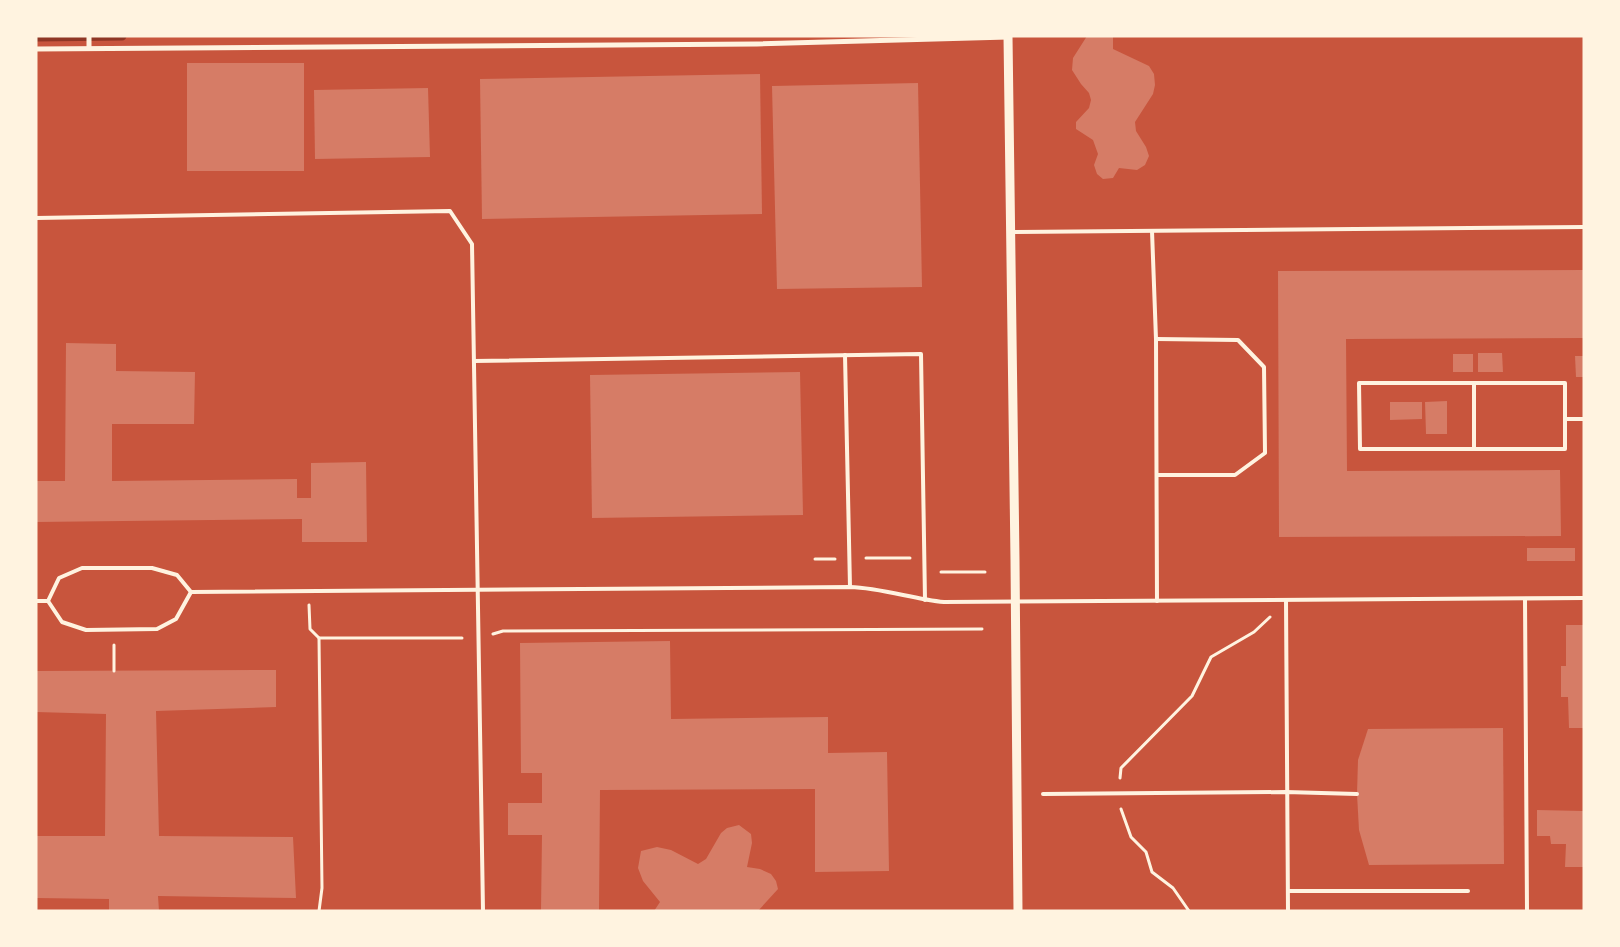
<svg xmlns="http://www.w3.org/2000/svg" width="1620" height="947" viewBox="0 0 1620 947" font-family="'Source Sans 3',sans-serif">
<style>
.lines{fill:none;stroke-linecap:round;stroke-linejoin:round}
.stream{stroke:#8f3625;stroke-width:9}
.building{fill:#d67c66}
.path{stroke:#fff3e0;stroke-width:3}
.service{stroke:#fff3e0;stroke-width:4}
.minor{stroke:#fff3e0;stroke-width:5}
.tertiary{stroke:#fff3e0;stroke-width:9}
</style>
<rect width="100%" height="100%" fill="#c8553d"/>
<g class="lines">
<path class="stream" d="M 36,37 L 122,36"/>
</g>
<g class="building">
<path d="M 1087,36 L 1113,36 L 1113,49 L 1149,66 L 1154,74 L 1155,85 L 1153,94 L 1135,122 L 1136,131 L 1146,147 L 1149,156 L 1145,165 L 1137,170 L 1119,168 L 1113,178 L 1103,179 L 1097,174 L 1094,165 L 1098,154 L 1093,140 L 1076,129 L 1076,122 L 1089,108 L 1091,100 L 1089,93 L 1081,84 L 1072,70 L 1073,58 Z"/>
<rect x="187" y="63" width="117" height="108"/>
<path d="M 760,74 L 762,214 L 482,219 L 480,79 Z"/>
<path d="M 918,83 L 922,287 L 777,289 L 772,86 Z"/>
<path d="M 428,88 L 430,157 L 315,159 L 314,90 Z"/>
<path d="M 1584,270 L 1584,338 L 1346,339 L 1347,471 L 1560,470 L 1561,536 L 1279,537 L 1278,271 Z"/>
<path d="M 66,343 L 116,344 L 116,371 L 195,372 L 194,424 L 112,424 L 112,481 L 297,479 L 297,498 L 311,498 L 311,463 L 366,462 L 367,542 L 302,542 L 302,519 L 36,522 L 36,481 L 65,481 Z"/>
<path d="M 1478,353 L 1502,353 L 1503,372 L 1478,372 Z"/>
<rect x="1453" y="354" width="20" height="18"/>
<path d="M 1575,356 L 1584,356 L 1584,377 L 1576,377 Z"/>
<path d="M 800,372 L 803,515 L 592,518 L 590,375 Z"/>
<path d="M 1447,401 L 1447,434 L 1426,434 L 1425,402 Z"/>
<path d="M 1390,402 L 1422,402 L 1422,419 L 1390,420 Z"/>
<rect x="1527" y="548" width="48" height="13"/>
<path d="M 1566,625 L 1584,625 L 1584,728 L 1569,728 L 1568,697 L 1561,697 L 1561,666 L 1566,666 Z"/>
<path d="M 670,641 L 671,719 L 828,717 L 828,753 L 887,752 L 889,871 L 815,872 L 815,789 L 600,790 L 599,910 L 541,910 L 542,835 L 508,835 L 508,803 L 542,803 L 542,773 L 521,773 L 520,643 Z"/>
<path d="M 276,670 L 276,707 L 156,711 L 159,836 L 293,837 L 296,898 L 158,896 L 159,911 L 109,911 L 109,899 L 36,898 L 36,836 L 105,836 L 106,714 L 36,712 L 36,671 Z"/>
<path d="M 1503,728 L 1504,864 L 1369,865 L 1359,830 L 1357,794 L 1358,760 L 1368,729 Z"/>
<path d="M 1537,810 L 1584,811 L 1584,867 L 1565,867 L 1566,844 L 1551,844 L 1550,836 L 1537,836 Z"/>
<path d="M 739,825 L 751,834 L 752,843 L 747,867 L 760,869 L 771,874 L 776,881 L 778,889 L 758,911 L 654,911 L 660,902 L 643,881 L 638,868 L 641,851 L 657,847 L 671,850 L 698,864 L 706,859 L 721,833 L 727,828 Z"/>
</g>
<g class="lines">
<g class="path">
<path d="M 866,558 L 910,558"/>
<path d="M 815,559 L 835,559"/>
<path d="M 941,572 L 985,572"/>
<path d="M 309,605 L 310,629 L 319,638 L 322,888 L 319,911"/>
<path d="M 493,634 L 503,631 L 982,629"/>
<path d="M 319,638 L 462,638"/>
<path d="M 114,645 L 114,671"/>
<path d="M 1120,778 L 1121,768 L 1192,696 L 1211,657 L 1254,632 L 1270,617"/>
<path d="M 1121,809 L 1131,837 L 1146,852 L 1152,872 L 1173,888 L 1189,911"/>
</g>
<g class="service">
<path d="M 36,218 L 450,211 L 472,244 L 483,911"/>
<path d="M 1152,231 L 1156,339 L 1157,601"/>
<path d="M 1011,232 L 1584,227"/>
<path d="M 1156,339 L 1238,340 L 1264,367 L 1265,453 L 1235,475 L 1157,475"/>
<path d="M 845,355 L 850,587"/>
<path d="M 474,361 L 921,354 L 925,600"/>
<path d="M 1359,383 L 1565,383 L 1565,449 L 1360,449 Z"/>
<path d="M 1474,383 L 1474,449"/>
<path d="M 1565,419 L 1584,419"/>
<path d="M 1525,599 L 1527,911"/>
<path d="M 1286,600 L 1288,911"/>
<path d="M 36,601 L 48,601 L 62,622 L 86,630 L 157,629 L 176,619 L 191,592 L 850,587 C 882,588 913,599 944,602 L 1584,598"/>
<path d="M 48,601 L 59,578 L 82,568 L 152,568 L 177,575 L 191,592"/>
<path d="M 1043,794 L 1286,792 L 1357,794"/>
<path d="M 1288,891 L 1468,891"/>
</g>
<g class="minor">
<path d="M 89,48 L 89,36"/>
<path d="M 36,49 L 757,44 L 1008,37"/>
</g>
<path class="tertiary" d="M 1008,36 L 1015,560 L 1018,911"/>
</g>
<rect width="1620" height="947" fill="none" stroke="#fff3e0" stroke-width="75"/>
</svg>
